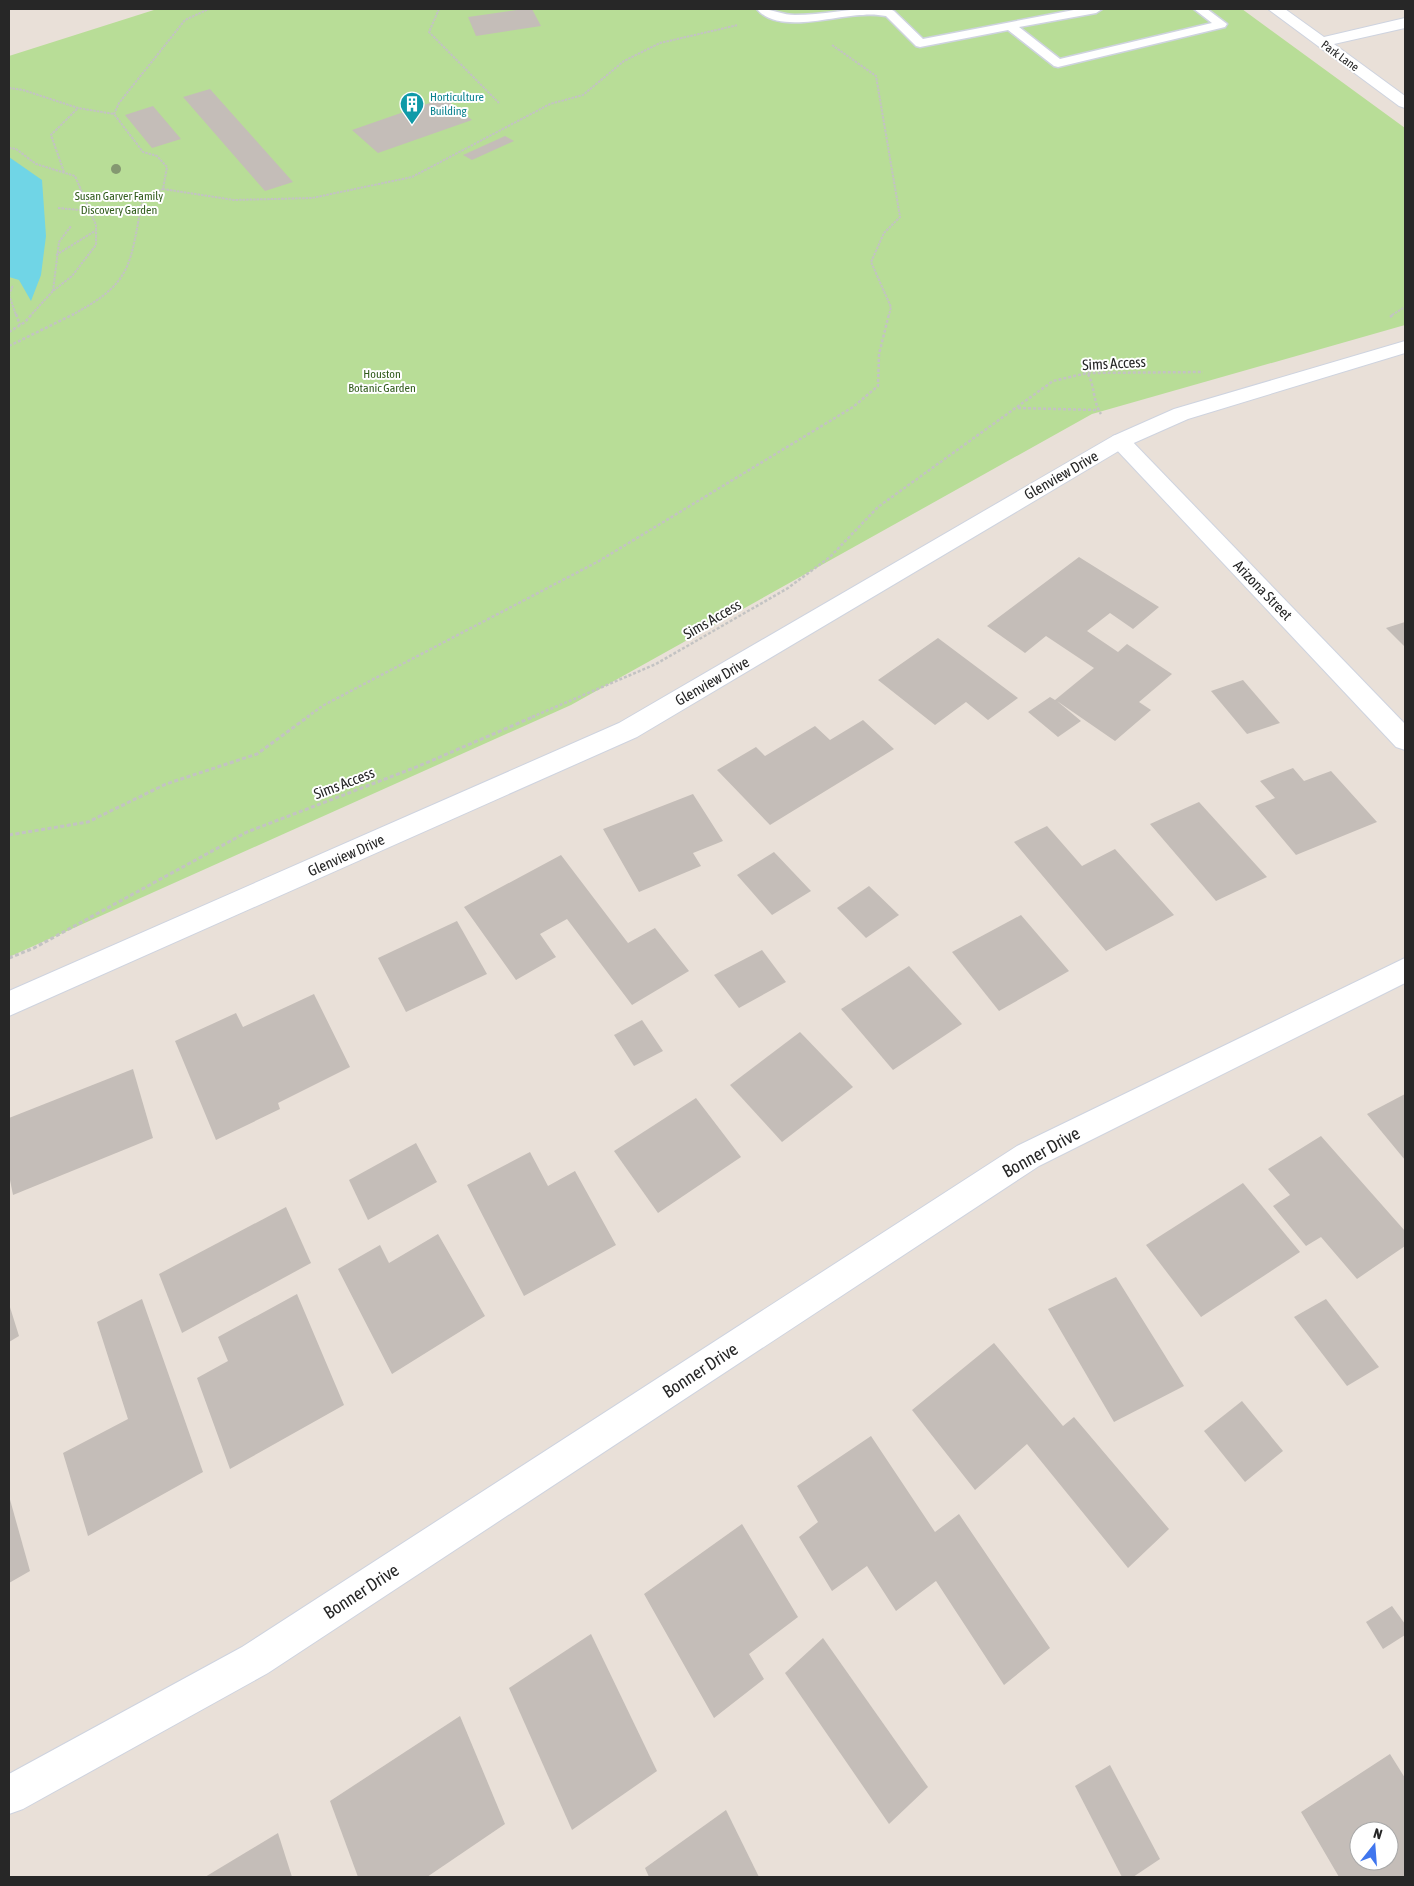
<svg xmlns="http://www.w3.org/2000/svg" width="1414" height="1886" viewBox="0 0 1414 1886" font-family="'Asap Condensed',sans-serif">
<style>
.green{fill:#b8dd97}
.water{fill:#70d5e6}
.building{fill:#c4bdb8;fill-rule:evenodd}
.lines{fill:none;stroke-linecap:round;stroke-linejoin:round}
.service-casing{stroke:#ced3df;stroke-width:3}
.minor-casing{stroke:#ced3df;stroke-width:2}
.tertiary-casing{stroke:#ced3df;stroke-width:2}
.path-far2{stroke:#c3c3c3;stroke-width:2;stroke-dasharray:2.5 1;stroke-linecap:butt}
.path-far1{stroke:#c3c3c3;stroke-width:2.5;stroke-dasharray:3 2;stroke-linecap:butt}
.path{stroke:#c3c3c3;stroke-width:3;stroke-dasharray:4 2.5;stroke-linecap:butt}
.service{fill:#fff;fill-rule:evenodd}
.minor{fill:#fff;fill-rule:evenodd}
.tertiary{fill:#fff;fill-rule:evenodd}
.tree{fill:#849871}
.labels{text-anchor:middle;dominant-baseline:central;stroke-width:4;stroke-linejoin:round;paint-order:stroke}
.far-street-label{font-size:12px;fill:#272727;stroke:#fff}
.far-culture-label{font-size:12px;fill:#0d838f;stroke:#fff;text-anchor:start}
.far-park-label{font-size:12px;fill:#325d1d;stroke:#fff}
.street-label{font-size:15px;fill:#272727;stroke:#fff}
.near-street-label{font-size:18px;fill:#272727;stroke:#fff}
</style>
<rect width="100%" height="100%" fill="#e9e0d8"/>
<path class="green" d="M 157,9 L 1242,9 L 1405,128 L 1405,325 L 1092,414 L 571,705 L 9,957 L 9,56 Z"/>
<path class="water" d="M 9,157 L 42,180 L 46,236 L 41,275 L 31,301 L 19,280 L 9,277 Z"/>
<g class="building">
<path d="M 524,9 L 532,9 L 541,26 L 476,36 L 468,17 Z"/>
<path d="M 210,89 L 293,182 L 265,191 L 183,97 Z"/>
<path d="M 444,98 L 472,120 L 378,153 L 352,130 Z"/>
<path d="M 153,106 L 181,139 L 152,148 L 125,115 Z"/>
<path d="M 505,136 L 514,141 L 472,160 L 463,155 Z"/>
<path d="M 1079,557 L 1159,607 L 1133,629 L 1110,613 L 1087,631 L 1118,652 L 1127,644 L 1172,674 L 1139,702 L 1151,710 L 1115,741 L 1057,701 L 1081,721 L 1058,737 L 1028,712 L 1050,697 L 1055,700 L 1094,668 L 1046,636 L 1025,653 L 987,626 Z"/>
<path d="M 1405,622 L 1405,647 L 1386,628 Z"/>
<path d="M 938,638 L 1018,698 L 988,720 L 966,702 L 935,725 L 878,680 Z"/>
<path d="M 1243,680 L 1280,723 L 1247,734 L 1211,691 Z"/>
<path d="M 863,720 L 894,749 L 770,825 L 717,770 L 756,747 L 765,756 L 815,726 L 830,740 Z"/>
<path d="M 1293,768 L 1304,781 L 1331,771 L 1377,822 L 1296,855 L 1255,806 L 1275,798 L 1260,781 Z"/>
<path d="M 693,794 L 723,841 L 693,853 L 701,866 L 639,892 L 603,829 Z"/>
<path d="M 1199,802 L 1267,877 L 1216,901 L 1150,824 Z"/>
<path d="M 1047,826 L 1082,866 L 1115,849 L 1174,915 L 1106,951 L 1014,842 Z"/>
<path d="M 774,852 L 811,891 L 772,915 L 737,875 Z"/>
<path d="M 561,855 L 628,943 L 655,928 L 689,971 L 632,1005 L 567,919 L 540,934 L 556,957 L 516,980 L 464,907 Z"/>
<path d="M 869,886 L 899,915 L 866,938 L 837,908 Z"/>
<path d="M 1021,915 L 1069,971 L 999,1011 L 952,952 Z"/>
<path d="M 457,921 L 487,974 L 406,1012 L 378,958 Z"/>
<path d="M 762,950 L 786,982 L 739,1008 L 714,975 Z"/>
<path d="M 909,966 L 962,1024 L 893,1070 L 841,1009 Z"/>
<path d="M 314,994 L 350,1067 L 278,1103 L 280,1109 L 216,1140 L 175,1041 L 236,1013 L 243,1027 Z"/>
<path d="M 642,1020 L 663,1051 L 634,1066 L 614,1035 Z"/>
<path d="M 800,1032 L 853,1087 L 782,1142 L 730,1085 Z"/>
<path d="M 133,1069 L 153,1138 L 13,1195 L 9,1175 L 9,1118 Z"/>
<path d="M 1405,1094 L 1405,1160 L 1367,1114 Z"/>
<path d="M 696,1098 L 741,1157 L 658,1213 L 614,1151 Z"/>
<path d="M 1321,1136 L 1405,1231 L 1405,1246 L 1357,1279 L 1321,1237 L 1306,1246 L 1273,1206 L 1290,1195 L 1268,1169 Z"/>
<path d="M 416,1143 L 437,1182 L 368,1220 L 349,1180 Z"/>
<path d="M 530,1152 L 548,1186 L 575,1171 L 616,1245 L 524,1296 L 467,1185 Z"/>
<path d="M 1243,1183 L 1300,1252 L 1201,1317 L 1146,1245 Z"/>
<path d="M 286,1207 L 311,1263 L 182,1333 L 159,1274 Z"/>
<path d="M 438,1234 L 485,1316 L 392,1374 L 338,1269 L 380,1245 L 389,1263 Z"/>
<path d="M 1116,1277 L 1184,1386 L 1114,1422 L 1048,1309 Z"/>
<path d="M 297,1294 L 344,1405 L 230,1469 L 197,1378 L 228,1361 L 218,1337 Z"/>
<path d="M 142,1299 L 203,1472 L 88,1536 L 63,1453 L 128,1419 L 97,1322 Z"/>
<path d="M 1326,1299 L 1379,1367 L 1347,1386 L 1294,1317 Z"/>
<path d="M 9,1304 L 19,1336 L 9,1342 Z"/>
<path d="M 994,1343 L 1063,1426 L 1074,1417 L 1169,1529 L 1128,1568 L 1027,1444 L 975,1490 L 912,1410 Z"/>
<path d="M 1242,1401 L 1283,1451 L 1245,1482 L 1204,1431 Z"/>
<path d="M 871,1436 L 935,1532 L 959,1514 L 1050,1648 L 1004,1685 L 936,1581 L 896,1611 L 867,1566 L 832,1591 L 799,1537 L 818,1522 L 797,1486 Z"/>
<path d="M 9,1496 L 30,1571 L 9,1583 Z"/>
<path d="M 742,1524 L 798,1617 L 749,1654 L 764,1679 L 714,1718 L 644,1594 Z"/>
<path d="M 1392,1606 L 1405,1624 L 1405,1635 L 1383,1649 L 1366,1622 Z"/>
<path d="M 591,1634 L 657,1771 L 572,1830 L 509,1688 Z"/>
<path d="M 823,1638 L 928,1787 L 889,1824 L 785,1673 Z"/>
<path d="M 460,1716 L 505,1824 L 427,1877 L 358,1877 L 330,1801 Z"/>
<path d="M 1390,1754 L 1405,1778 L 1405,1877 L 1339,1877 L 1301,1812 ZM 1359,1831 L 1389,1831 L 1389,1861 L 1359,1861 Z"/>
<path d="M 1110,1765 L 1160,1859 L 1133,1877 L 1122,1877 L 1075,1786 Z"/>
<path d="M 726,1810 L 759,1877 L 649,1877 L 645,1868 Z"/>
<path d="M 278,1833 L 292,1877 L 205,1877 Z"/>
</g>
<g class="lines">
<defs>
<path id="service" d="M 757,9 C 771,8 781,15 795,15 C 827,15 858,6 890,9 L 894,11 L 923,39 L 1079,9 L 1102,9 L 1096,13 L 1019,27 L 1060,59 L 1212,23 L 1194,9 L 1207,9 L 1227,24 L 1225,27 L 1058,67 L 1054,66 L 1008,30 L 920,47 L 916,46 L 886,16 C 879,15 871,14 863,15 C 835,15 778,35 757,9 Z"/>
<g id="minor">
<path d="M 1268,9 L 1285,9 L 1324,37 L 1405,18 L 1405,28 L 1334,44 L 1405,96 L 1405,108 L 1399,106 Z"/>
<path d="M 1405,341 L 1405,353 L 1188,419 L 1127,446 L 637,737 L 9,1016 L 9,991 L 619,723 L 1113,436 L 1174,409 Z"/>
<path d="M 1405,958 L 1405,983 L 1039,1166 L 268,1673 L 23,1809 L 9,1814 L 9,1774 L 242,1647 L 1017,1146 Z"/>
</g>
<path id="tertiary" d="M 1120,434 L 1127,436 L 1405,724 L 1405,750 L 1396,747 L 1113,446 L 1110,441 L 1113,436 Z"/>
</defs>
<use href="#service" class="service-casing"/>
<use href="#minor" class="minor-casing"/>
<use href="#tertiary" class="tertiary-casing"/>
<g class="path-far2">
<path d="M 439,9 L 429,32 L 499,103"/>
<path d="M 832,45 L 876,76 L 900,217 L 884,233 L 871,262 L 891,307 L 889,315"/>
<path d="M 9,88 L 23,90 L 78,108 L 114,114"/>
<path d="M 9,148 L 16,149 L 36,164 L 75,176 L 96,225 L 96,245 L 72,276 L 53,291 L 31,315"/>
<path d="M 64,172 L 51,135 L 78,108"/>
<path d="M 163,189 L 234,200 L 312,198 L 412,177 L 550,104 L 583,95 L 624,61 L 660,43 L 738,25"/>
<path d="M 58,208 L 90,211"/>
<path d="M 56,255 L 95,231"/>
<path d="M 53,291 L 59,242 L 71,226"/>
<path d="M 9,295 L 16,315"/>
<path d="M 9,295 L 13,285"/>
<path d="M 72,315 C 90,305 112,293 123,274 C 135,255 137,221 143,199 L 163,189 L 167,167 L 157,156 L 143,152 L 114,114 L 119,103 L 185,20 L 209,9"/>
<path d="M 1392,315 L 1405,307"/>
</g>
<g class="path-far1">
<path d="M 16,314 L 20,325"/>
<path d="M 1390,317 L 1394,314"/>
<path d="M 9,332 L 25,322 L 32,314"/>
<path d="M 9,346 L 74,314"/>
<path d="M 1088,374 C 1095,387 1093,402 1101,414"/>
<path d="M 1018,408 L 1097,410"/>
<path d="M 307,717 L 324,705 L 599,561 L 853,407 L 878,386 L 879,354 L 889,314"/>
<path d="M 532,717 L 656,664 L 788,588 L 830,557 L 878,507 L 1053,381 L 1087,373 L 1203,372"/>
</g>
<g class="path">
<path d="M 9,835 L 88,822 L 166,784 L 257,754 L 309,716"/>
<path d="M 9,958 L 34,948 L 247,832 L 419,766 L 535,716"/>
</g>
<use href="#service" class="service"/>
<use href="#minor" class="minor"/>
<use href="#tertiary" class="tertiary"/>
</g>
<circle class="tree" cx="116" cy="169" r="5"/>
<defs>
<symbol id="building-pin" viewBox="-11 -11 22 30"><path d="M0 17L-7.5 6A9.5 9.5 0 1 1 7.5 6Z" fill="#0f9aa8" stroke="#fff"/><path d="M-4-6H4V6H1V3H-1V6H-4ZM-2.5-4.3h1.7v1.8h-1.7ZM.8-4.3h1.7v1.8H.8ZM-2.5-1h1.7V.8h-1.7ZM.8-1h1.7V.8H.8Z" fill="#fff"/></symbol>
</defs>
<g fill-rule="evenodd">
<use href="#building-pin" x="398" y="90" width="28" height="38"/>
</g>
<g class="labels">
<g class="far-street-label">
<text transform="translate(1340 56) rotate(36)">Park Lane</text>
</g>
<g class="far-culture-label">
<text x="430" y="97">Horticulture<tspan x="430" dy="14">Building</tspan></text>
</g>
<g class="far-park-label">
<text x="119" y="196">Susan Garver Family<tspan x="119" dy="14">Discovery Garden</tspan></text>
<text x="382" y="374">Houston<tspan x="382" dy="14">Botanic Garden</tspan></text>
</g>
<g class="street-label">
<text transform="translate(1114 363) rotate(-3)">Sims Access</text>
<text transform="translate(1061 475) rotate(-30)">Glenview Drive</text>
<text transform="translate(1263 590) rotate(46)">Arizona Street</text>
<text transform="translate(712 619) rotate(-30)">Sims Access</text>
<text transform="translate(712 681) rotate(-30)">Glenview Drive</text>
<text transform="translate(344 783) rotate(-21)">Sims Access</text>
<text transform="translate(346 855) rotate(-24)">Glenview Drive</text>
</g>
<g class="near-street-label">
<text transform="translate(1041 1152) rotate(-29)">Bonner Drive</text>
<text transform="translate(700 1370) rotate(-33)">Bonner Drive</text>
<text transform="translate(361 1591) rotate(-33)">Bonner Drive</text>
</g>
</g>
<rect width="1414" height="1886" fill="none" stroke="#272727" stroke-width="20"/>
<g transform="translate(1374 1846) rotate(17)"><circle r="24" fill="#ffffff" stroke="#a9a9a9"/>
<path d="M0-4L9 19L0 12L-9 19Z" fill="#4076ee"/>
<text y="-8" font-size="14" font-weight="bold" text-anchor="middle" fill="#272727">N</text>
</g>
</svg>
